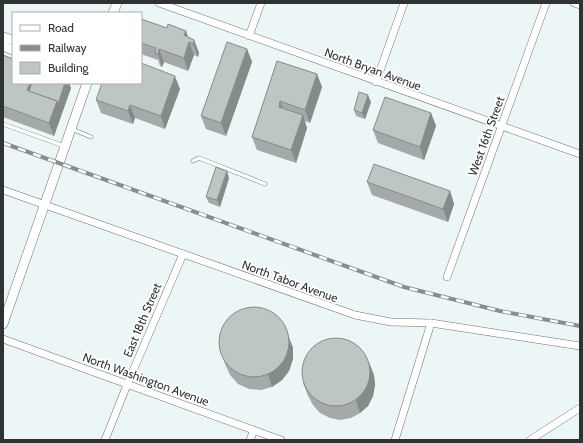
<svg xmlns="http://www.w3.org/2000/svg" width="583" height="443" viewBox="0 0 583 443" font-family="Cabin,sans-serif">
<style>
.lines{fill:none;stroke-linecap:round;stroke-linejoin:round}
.service-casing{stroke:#6c7475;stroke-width:4.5}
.minor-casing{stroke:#6c7475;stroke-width:8}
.tertiary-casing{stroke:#6c7475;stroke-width:10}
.service{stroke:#fff;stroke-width:3.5}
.minor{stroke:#fff;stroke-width:7}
.tertiary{stroke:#fff;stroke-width:9}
.rail-casing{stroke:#888d8e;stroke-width:4}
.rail{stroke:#fff;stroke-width:2.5;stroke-dasharray:8;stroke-linecap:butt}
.wall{fill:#a3aaa9}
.shaded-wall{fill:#858b89}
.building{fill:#bec6c4;stroke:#858b89}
.labels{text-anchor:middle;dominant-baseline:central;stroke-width:3.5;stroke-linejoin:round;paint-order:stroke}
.street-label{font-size:12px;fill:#303334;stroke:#fff}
</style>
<rect width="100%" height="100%" fill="#edf6f7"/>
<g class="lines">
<defs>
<g id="service">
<path d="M 3,124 L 64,146"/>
<path d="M 72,129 L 91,137"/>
<path d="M 193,161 L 199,158 L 265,184"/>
</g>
<g id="minor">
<path d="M 159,3 L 580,154"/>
<path d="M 574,3 L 580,5"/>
<path d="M 249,36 L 261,3"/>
<path d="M 376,82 L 404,3"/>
<path d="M 3,190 L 355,315 L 391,322 L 431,323 L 580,346"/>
<path d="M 447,277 L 546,3"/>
<path d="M 3,339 L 281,440"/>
<path d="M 105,440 L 127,385 L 183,254"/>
<path d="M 250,440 L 254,430"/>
<path d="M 395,440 L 431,323"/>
<path d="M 530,440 L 580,408"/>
</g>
<g id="tertiary">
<path d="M 113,13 L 117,3"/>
<path d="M 3,37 L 13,40"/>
<path d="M 3,46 L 13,50"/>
<path d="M 3,324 L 87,83"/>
</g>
</defs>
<use href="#service" class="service-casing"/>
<use href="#minor" class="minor-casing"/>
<use href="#tertiary" class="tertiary-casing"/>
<use href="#service" class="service"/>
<use href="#minor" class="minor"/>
<use href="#tertiary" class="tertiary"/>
<defs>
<path id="rail" d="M 3,143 L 404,287 L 500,311 L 580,326"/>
</defs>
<use href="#rail" class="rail-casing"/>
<use href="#rail" class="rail"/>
</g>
<g class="wall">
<path d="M 141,19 L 167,28 L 186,31 L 188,37 L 194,40 L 199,53 L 198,57 L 194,55 L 188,71 L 164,62 L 162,67 L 160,66 L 158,60 L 141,54 Z"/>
<path d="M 247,49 L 252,62 L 226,136 L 206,129 L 201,116 Z"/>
<path d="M 3,55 L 13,83 L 69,83 L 71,88 L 54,136 L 3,117 Z"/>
<path d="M 277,61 L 317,74 L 322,87 L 310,123 L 305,121 L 307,128 L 296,163 L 257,150 L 252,137 Z"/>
<path d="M 180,89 L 165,129 L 135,118 L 133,124 L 101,113 L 96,100 Z"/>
<path d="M 371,102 L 365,119 L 356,116 L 354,110 Z"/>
<path d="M 431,113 L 436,126 L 424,160 L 378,143 L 373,130 Z"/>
<path d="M 229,178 L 220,207 L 209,203 L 206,197 Z"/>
<path d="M 367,182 L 450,191 L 454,204 L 448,222 L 372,195 Z"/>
<path d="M 284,325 L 293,348 L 293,359 L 289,371 L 282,380 L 272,387 L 261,390 L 249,389 L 238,384 L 230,375 L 225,364 L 220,351 Z"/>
<path d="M 374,375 L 375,385 L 373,396 L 368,406 L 360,413 L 351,418 L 340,420 L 330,418 L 320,413 L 313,405 L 308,396 L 303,383 Z"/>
</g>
<g class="shaded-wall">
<path d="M 186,31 L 190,43 L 189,42 L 194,55 L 188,71 L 184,58 L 184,35 Z"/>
<path d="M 194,40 L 199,53 L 198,57 L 193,44 Z"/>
<path d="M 159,49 L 164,62 L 162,67 L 158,54 Z"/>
<path d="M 247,49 L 252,62 L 226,136 L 221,123 Z"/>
<path d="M 317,74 L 322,87 L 310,123 L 305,110 Z"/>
<path d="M 175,76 L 180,89 L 165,129 L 161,116 Z"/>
<path d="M 30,83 L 39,83 L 35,96 L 27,90 Z"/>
<path d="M 65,83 L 69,83 L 71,88 L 54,136 L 49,123 L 57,101 Z"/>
<path d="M 368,95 L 371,102 L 365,119 L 362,113 Z"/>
<path d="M 280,101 L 285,115 L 279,107 Z"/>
<path d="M 130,105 L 135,118 L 133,124 L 128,111 Z"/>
<path d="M 431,113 L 436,126 L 424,160 L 420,147 Z"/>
<path d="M 303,115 L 307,128 L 296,163 L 291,150 Z"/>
<path d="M 227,171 L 229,178 L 220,207 L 217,200 Z"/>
<path d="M 450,191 L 454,204 L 448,222 L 443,209 Z"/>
<path d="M 288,335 L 293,348 L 293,359 L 289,371 L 282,380 L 272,387 L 268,374 Z"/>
<path d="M 369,362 L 374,375 L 375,385 L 373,396 L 368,406 L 360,413 L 356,400 Z"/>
</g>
<g class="building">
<path d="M 141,19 L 167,28 L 168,24 L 186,31 L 184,35 L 194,40 L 193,44 L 189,42 L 184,58 L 159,49 L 158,54 L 155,53 L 156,48 L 141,43 Z"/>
<path d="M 227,42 L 247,49 L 221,123 L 201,116 Z"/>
<path d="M 3,55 L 13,59 L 13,83 L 30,83 L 27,90 L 57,101 L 49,123 L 3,106 Z"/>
<path d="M 277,61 L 317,74 L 305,110 L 280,101 L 279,107 L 303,115 L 291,150 L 252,137 Z"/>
<path d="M 141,63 L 175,76 L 161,116 L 130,105 L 128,111 L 96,100 L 102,83 L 141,83 Z"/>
<path d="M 32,83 L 65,83 L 58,104 L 57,101 L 29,91 Z"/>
<path d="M 359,92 L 368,95 L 362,113 L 354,110 Z"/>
<path d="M 385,97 L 431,113 L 420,147 L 373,130 Z"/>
<path d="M 374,164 L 450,191 L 443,209 L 367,182 Z"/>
<path d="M 216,167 L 227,171 L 217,200 L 206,197 Z"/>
<circle cx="254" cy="342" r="35"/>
<circle cx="336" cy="372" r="34"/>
</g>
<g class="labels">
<g class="street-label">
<text transform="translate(373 69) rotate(20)">North Bryan Avenue</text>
<text transform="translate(486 136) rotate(-70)">West 16th Street</text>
<text transform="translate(290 281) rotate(20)">North Tabor Avenue</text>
<text transform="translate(142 320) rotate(-67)">East 18th Street</text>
<text transform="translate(146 379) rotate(20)">North Washington Avenue</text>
</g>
</g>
<rect width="583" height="443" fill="none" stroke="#303334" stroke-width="8"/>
<rect x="12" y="12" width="130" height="72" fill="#ffffff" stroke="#acadae"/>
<rect x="20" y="25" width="20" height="6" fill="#ffffff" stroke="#acadae"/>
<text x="48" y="32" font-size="12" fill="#303334">Road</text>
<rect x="20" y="45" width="20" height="6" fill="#888d8e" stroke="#acadae"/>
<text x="48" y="52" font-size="12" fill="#303334">Railway</text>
<rect x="20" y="62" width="20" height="12" fill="#bec6c4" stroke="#acadae"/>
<text x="48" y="72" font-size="12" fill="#303334">Building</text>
</svg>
